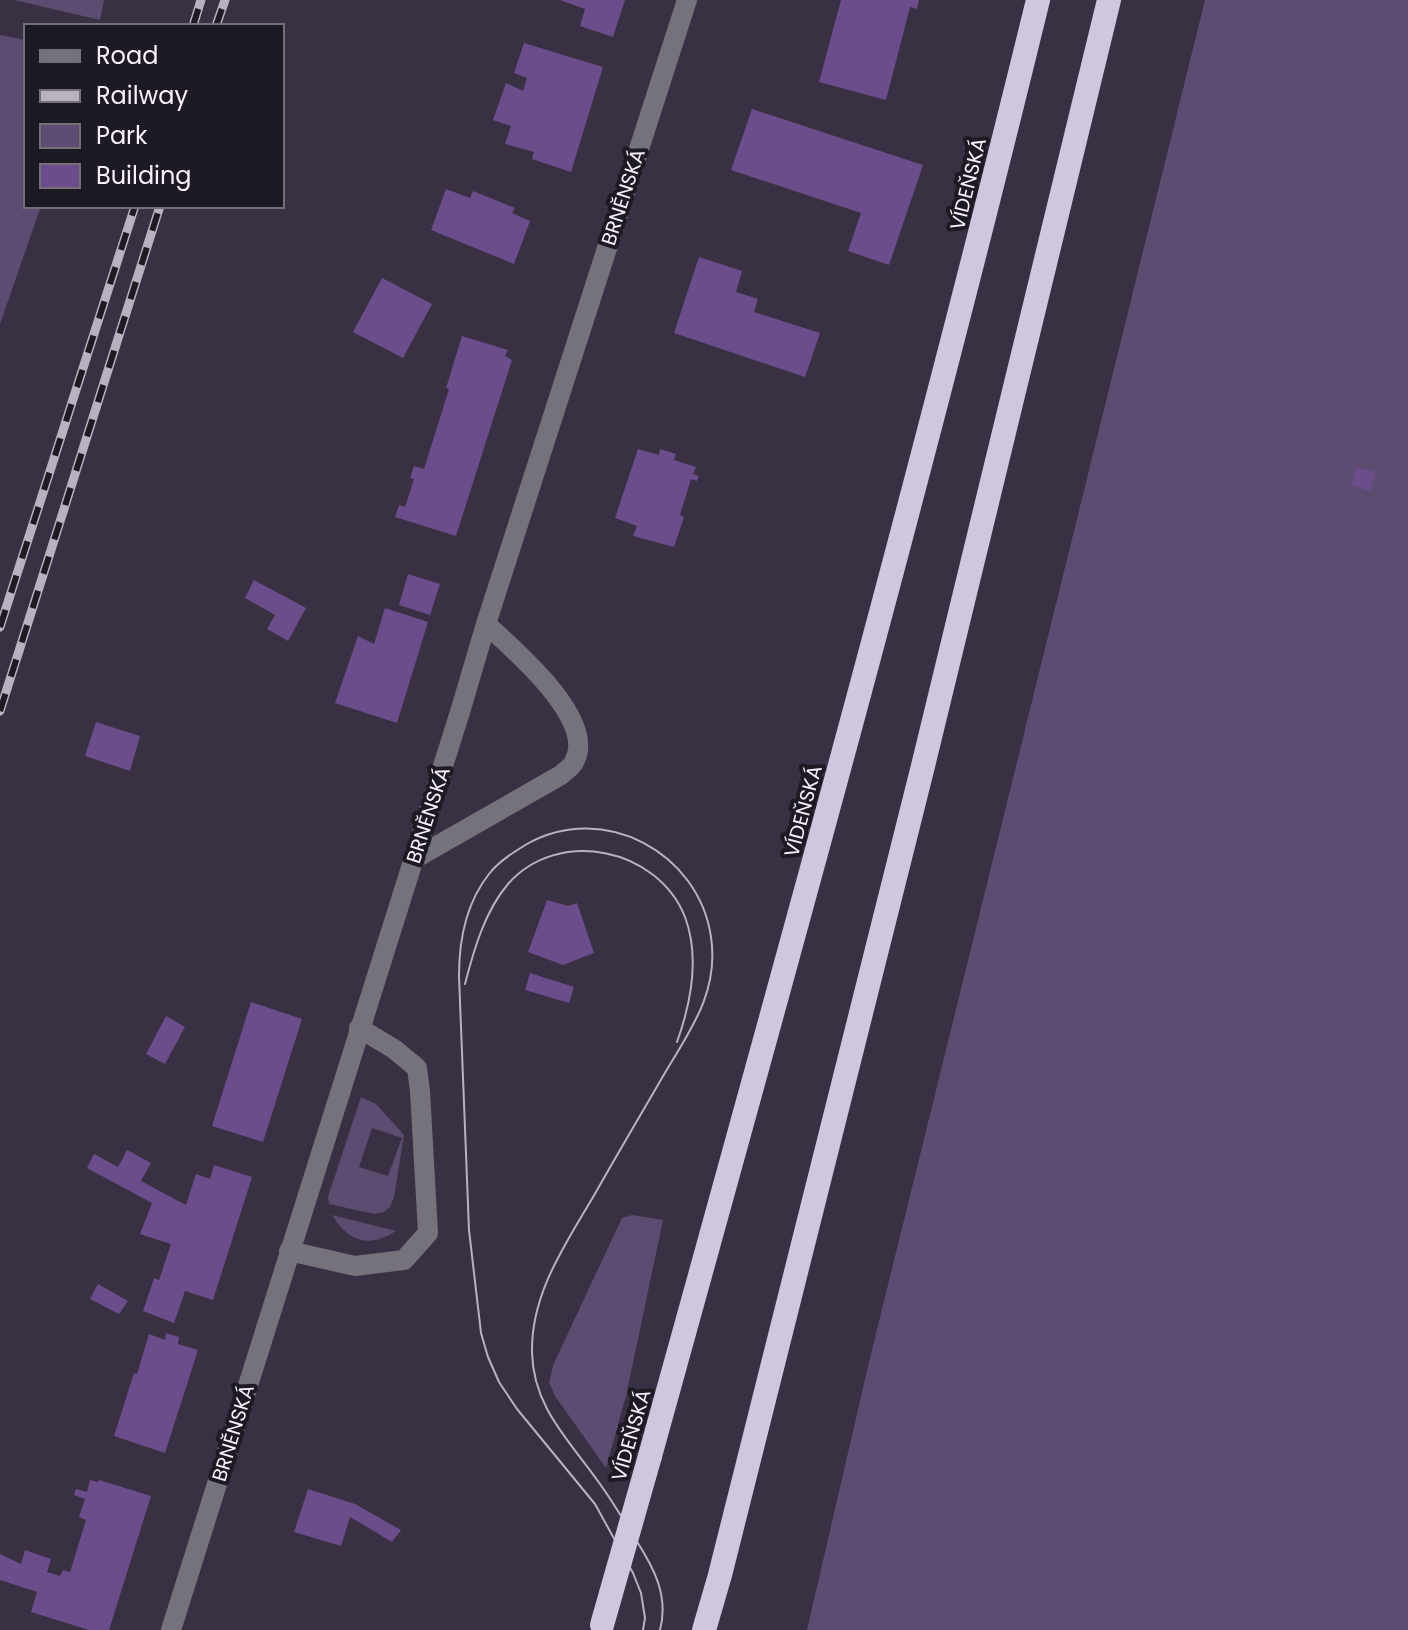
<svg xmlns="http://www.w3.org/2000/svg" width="1408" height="1630" viewBox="0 0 1408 1630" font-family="Poppins,sans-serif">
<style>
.green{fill:#5d4c71;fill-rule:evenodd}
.building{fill:#6b4d8c}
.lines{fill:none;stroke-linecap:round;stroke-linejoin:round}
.minor{stroke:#76727c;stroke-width:20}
.highway{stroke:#d0c6de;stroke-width:24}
.tram{stroke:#b8b2c0;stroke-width:2}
.rail-casing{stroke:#b8b2c0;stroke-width:9}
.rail{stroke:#1e1a23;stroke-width:6;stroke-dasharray:18;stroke-linecap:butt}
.highway-bridge{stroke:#d0c6de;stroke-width:24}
.labels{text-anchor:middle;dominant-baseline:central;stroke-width:8;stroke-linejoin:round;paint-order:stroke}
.street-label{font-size:20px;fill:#f6f1fd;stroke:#1e1a23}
</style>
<rect width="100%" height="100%" fill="#393043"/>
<g class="green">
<path d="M 14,0 L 104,0 L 100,20 Z"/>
<path d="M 1205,0 L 1408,0 L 1408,1630 L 807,1630 L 869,1362 Z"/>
<path d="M 0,35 L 26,40 L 26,206 L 41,206 L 0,324 Z"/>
<path d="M 361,1097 L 376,1104 L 404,1135 L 394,1197 L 390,1207 L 384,1212 L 374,1214 L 329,1204 L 328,1197 ZM 372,1128 L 402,1138 L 388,1176 L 359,1167 Z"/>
<path d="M 332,1215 L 396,1231 C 368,1249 348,1241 332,1215 Z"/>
<path d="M 632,1215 L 663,1220 L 626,1396 L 606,1468 L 555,1396 L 549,1382 L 554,1363 L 622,1218 Z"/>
</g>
<g class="building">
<path d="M 560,0 L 625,0 L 613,37 L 580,26 L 585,9 Z"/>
<path d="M 841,0 L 919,0 L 917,9 L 910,7 L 886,100 L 819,82 Z"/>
<path d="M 524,43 L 603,67 L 571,172 L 532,159 L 534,152 L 505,144 L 511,126 L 493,120 L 506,83 L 523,91 L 527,78 L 514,73 Z"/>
<path d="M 752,109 L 923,165 L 889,265 L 848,251 L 861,213 L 731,170 Z"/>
<path d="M 446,189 L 470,198 L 473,191 L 515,208 L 512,213 L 530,221 L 514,264 L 431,230 Z"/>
<path d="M 699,257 L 742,271 L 736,292 L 758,299 L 754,312 L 820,333 L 805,377 L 674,333 Z"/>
<path d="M 382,278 L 432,304 L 403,358 L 353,332 Z"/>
<path d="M 462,336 L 508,350 L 505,356 L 512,360 L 456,536 L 395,517 L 399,505 L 405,507 L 414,479 L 410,478 L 414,466 L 424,469 L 449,389 L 446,388 Z"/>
<path d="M 638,449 L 659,455 L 660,449 L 676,454 L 674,460 L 696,467 L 693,474 L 699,476 L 697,481 L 691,479 L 680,515 L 684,517 L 674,547 L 633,536 L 637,526 L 615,518 Z"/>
<path d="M 1357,467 L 1376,472 L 1370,491 L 1351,485 Z"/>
<path d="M 408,574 L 440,584 L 430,615 L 399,605 Z"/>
<path d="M 254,580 L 306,608 L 288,641 L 267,629 L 275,615 L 245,598 Z"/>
<path d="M 385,608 L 428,622 L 397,723 L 335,703 L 358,636 L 374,644 Z"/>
<path d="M 96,722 L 140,736 L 130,771 L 85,756 Z"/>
<path d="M 547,900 L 568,906 L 577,903 L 594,953 L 563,965 L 528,952 Z"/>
<path d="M 530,973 L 574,987 L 569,1003 L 525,990 Z"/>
<path d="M 251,1002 L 302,1019 L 263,1142 L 212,1126 Z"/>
<path d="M 166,1016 L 185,1027 L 165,1064 L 146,1054 Z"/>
<path d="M 127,1150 L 151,1163 L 141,1181 L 186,1205 L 196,1174 L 210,1179 L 214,1165 L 252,1177 L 213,1300 L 185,1291 L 174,1323 L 143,1311 L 154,1278 L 159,1280 L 171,1244 L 140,1234 L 152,1203 L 87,1168 L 94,1154 L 118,1167 Z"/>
<path d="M 98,1284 L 128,1301 L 119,1314 L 90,1299 Z"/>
<path d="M 166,1333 L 179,1337 L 178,1344 L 198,1350 L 165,1453 L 114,1436 L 134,1373 L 137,1374 L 149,1334 L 165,1340 Z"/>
<path d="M 90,1480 L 98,1482 L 99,1480 L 151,1496 L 109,1630 L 89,1630 L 31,1612 L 37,1592 L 0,1580 L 0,1554 L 21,1564 L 25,1550 L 51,1559 L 47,1572 L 60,1576 L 63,1570 L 70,1572 L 86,1520 L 79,1517 L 85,1499 L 74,1495 L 76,1489 L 87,1492 Z"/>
<path d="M 308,1489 L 355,1504 L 401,1530 L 392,1542 L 350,1517 L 341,1546 L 294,1532 Z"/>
</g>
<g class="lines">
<g class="minor">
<path d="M 414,859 L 561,775 C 565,771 572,767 574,762 C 598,720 513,649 486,624"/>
<path d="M 289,1251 L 355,1266 L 404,1260 L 428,1233 L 420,1091 L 417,1068 L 394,1049 L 359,1028"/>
<path d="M 171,1630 L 460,712 L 486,624 L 687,0"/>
</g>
<g class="highway">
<path d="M 650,1456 C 784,972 919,488 1038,0"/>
<path d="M 704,1630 L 720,1575 L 923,766 L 1109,0"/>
</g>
<g class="tram">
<path d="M 465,984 C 474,949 485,911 508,884 C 558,827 658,848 685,917 C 700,957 691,1003 677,1042"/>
<path d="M 643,1630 L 645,1618 L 641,1593 L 633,1573 L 595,1504 L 517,1409 L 499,1382 L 488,1357 L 481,1333 L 469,1230 L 459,976 C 459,939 466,903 489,874 C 499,861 514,852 527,844 C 604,801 699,853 711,937 C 719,990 692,1028 666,1071 C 643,1111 619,1151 596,1192 C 567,1242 531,1292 532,1352 C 533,1408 570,1441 600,1484 C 613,1502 624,1521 636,1540 C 654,1568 669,1596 660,1630"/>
</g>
<defs>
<g id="rail">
<path d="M 193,26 L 201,0"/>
<path d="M 216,26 L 225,0"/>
<path d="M 0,627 L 135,206"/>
<path d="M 0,711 L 160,206"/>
</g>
</defs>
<use href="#rail" class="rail-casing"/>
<use href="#rail" class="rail"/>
<path class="highway-bridge" d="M 602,1625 L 650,1456"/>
</g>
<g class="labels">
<g class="street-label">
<text transform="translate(968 184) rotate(-76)">VÍDEŇSKÁ</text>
<text transform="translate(623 197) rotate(-72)">BRNĚNSKÁ</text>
<text transform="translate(803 811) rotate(-75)">VÍDEŇSKÁ</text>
<text transform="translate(428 815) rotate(-72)">BRNĚNSKÁ</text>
<text transform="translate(233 1433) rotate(-73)">BRNĚNSKÁ</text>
<text transform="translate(631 1435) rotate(-74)">VÍDEŇSKÁ</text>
</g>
</g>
<rect x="24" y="24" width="260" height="184" fill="#1e1a23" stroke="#74707a" stroke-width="2"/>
<rect x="40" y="50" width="40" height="12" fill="#76727c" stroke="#74707a" stroke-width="2"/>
<text x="96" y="64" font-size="24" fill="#f6f1fd">Road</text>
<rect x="40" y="90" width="40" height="12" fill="#b8b2c0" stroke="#74707a" stroke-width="2"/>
<text x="96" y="104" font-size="24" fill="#f6f1fd">Railway</text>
<rect x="40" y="124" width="40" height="24" fill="#5d4c71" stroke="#74707a" stroke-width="2"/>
<text x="96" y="144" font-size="24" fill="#f6f1fd">Park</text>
<rect x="40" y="164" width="40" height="24" fill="#6b4d8c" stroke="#74707a" stroke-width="2"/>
<text x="96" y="184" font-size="24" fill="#f6f1fd">Building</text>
</svg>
